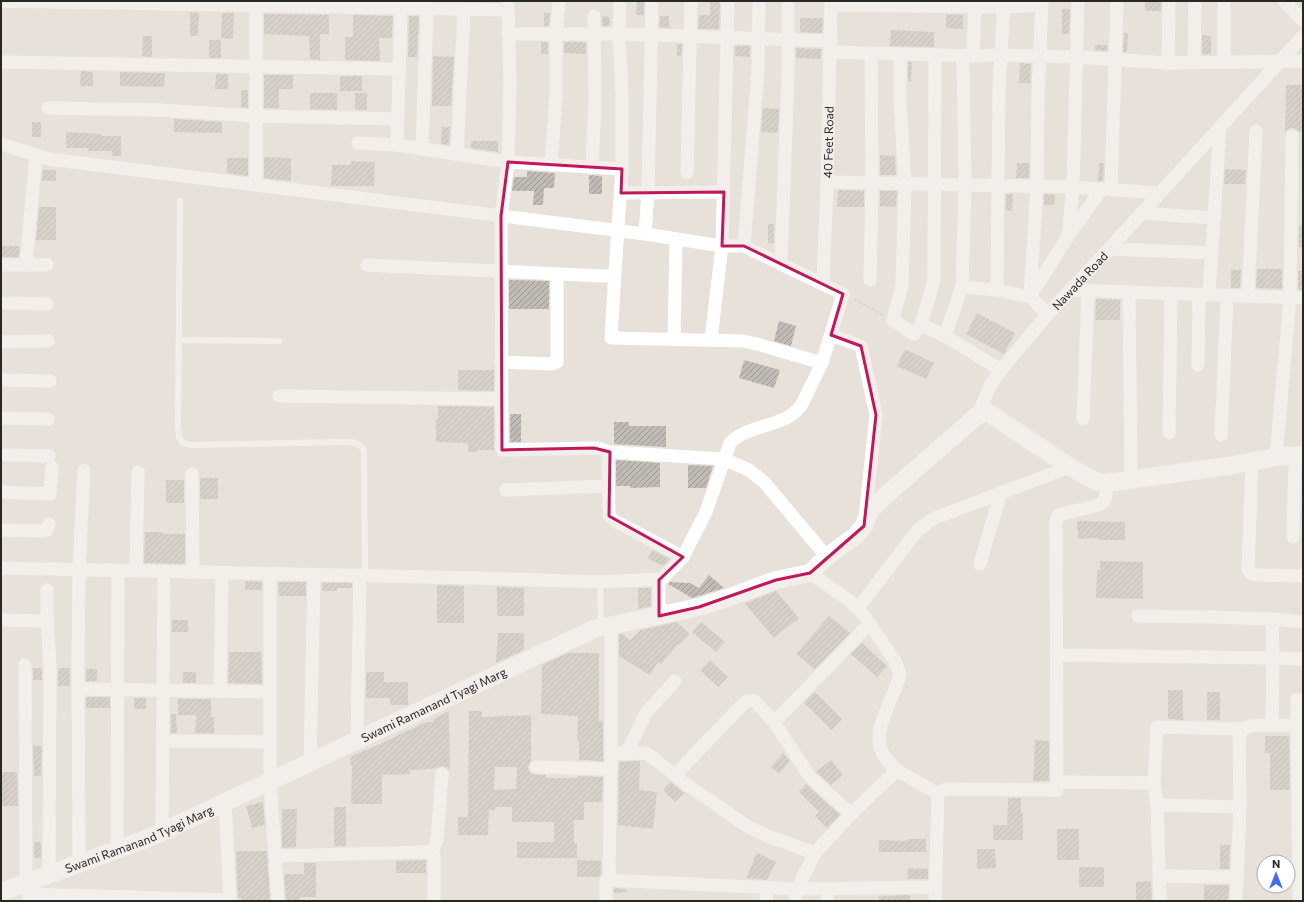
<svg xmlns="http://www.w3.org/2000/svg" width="1304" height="902" viewBox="0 0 1304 902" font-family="Commissioner,sans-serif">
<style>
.building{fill:url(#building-hatch);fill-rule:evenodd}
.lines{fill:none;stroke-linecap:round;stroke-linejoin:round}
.path{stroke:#c3c3c3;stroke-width:2;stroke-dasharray:3 2;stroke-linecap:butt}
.lane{stroke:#fff;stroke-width:6}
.street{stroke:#fff;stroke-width:13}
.secondary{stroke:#fff;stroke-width:18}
.marked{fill:none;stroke:#c2185b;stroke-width:3;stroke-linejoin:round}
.labels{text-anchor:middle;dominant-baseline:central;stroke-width:4;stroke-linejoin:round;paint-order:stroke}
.street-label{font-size:12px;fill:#272727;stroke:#fff}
</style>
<defs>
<pattern id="building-hatch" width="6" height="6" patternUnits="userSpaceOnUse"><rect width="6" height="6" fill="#c1bbb6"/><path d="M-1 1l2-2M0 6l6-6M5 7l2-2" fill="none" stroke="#9d9894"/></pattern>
</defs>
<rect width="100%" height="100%" fill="#e8e1d9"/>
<g class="building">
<path d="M 637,1 L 644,1 L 644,15 L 636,15 Z"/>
<rect x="1145" y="1" width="16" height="10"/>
<path d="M 710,2 L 720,2 L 719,29 L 698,29 L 699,15 L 710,15 Z"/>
<path d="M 1062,9 L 1070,9 L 1069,34 L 1062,34 Z"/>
<path d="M 190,12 L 199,13 L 198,36 L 190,36 Z"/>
<path d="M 222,13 L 234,13 L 233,39 L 221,38 Z"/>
<path d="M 544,13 L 550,13 L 549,26 L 544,26 Z"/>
<path d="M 264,14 L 329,15 L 329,34 L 320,34 L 320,60 L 310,59 L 309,36 L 264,34 Z"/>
<path d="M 946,14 L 963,15 L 963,29 L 946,28 Z"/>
<path d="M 353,15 L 393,16 L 392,38 L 379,38 L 380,61 L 345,60 L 345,37 L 353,37 Z"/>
<path d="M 409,16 L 419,16 L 417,57 L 408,57 Z"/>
<path d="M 602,16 L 610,17 L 610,26 L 602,26 Z"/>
<path d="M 660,16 L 669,16 L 669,28 L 659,27 Z"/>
<path d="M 800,18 L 823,18 L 822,33 L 800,32 Z"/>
<path d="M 891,30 L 934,32 L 934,47 L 890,46 Z"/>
<path d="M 1124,33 L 1128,33 L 1127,52 L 1123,52 Z"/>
<path d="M 1202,35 L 1211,36 L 1211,54 L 1202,54 Z"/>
<path d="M 143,36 L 152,36 L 152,57 L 142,56 Z"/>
<rect x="209" y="40" width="12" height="18"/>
<rect x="541" y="42" width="7" height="12"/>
<path d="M 564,42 L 586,42 L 586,54 L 564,53 Z"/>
<rect x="677" y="44" width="5" height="12"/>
<path d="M 1095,45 L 1108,45 L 1107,51 L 1095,50 Z"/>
<path d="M 735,46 L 750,46 L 750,57 L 735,56 Z"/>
<path d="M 796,48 L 821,49 L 821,59 L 796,58 Z"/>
<path d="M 433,56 L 454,57 L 451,106 L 432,106 Z"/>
<path d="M 908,62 L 912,62 L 911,81 L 908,81 Z"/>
<path d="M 1020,63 L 1031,64 L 1030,83 L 1019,83 Z"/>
<path d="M 81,71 L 93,72 L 93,86 L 80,86 Z"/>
<path d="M 120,72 L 165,73 L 164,87 L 120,86 Z"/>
<path d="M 216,74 L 228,74 L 228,89 L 215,89 Z"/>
<path d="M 264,75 L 293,75 L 293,89 L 279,89 L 279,108 L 264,108 Z"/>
<rect x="340" y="76" width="22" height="15"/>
<path d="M 1286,85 L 1303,85 L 1303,132 L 1299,132 L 1296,129 L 1292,128 L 1288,129 L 1285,132 Z"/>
<path d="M 241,90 L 248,90 L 248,108 L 241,107 Z"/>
<path d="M 310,93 L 337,93 L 337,110 L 310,109 Z"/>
<rect x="355" y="93" width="12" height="17"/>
<path d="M 763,108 L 779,109 L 778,133 L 761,132 Z"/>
<path d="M 174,119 L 222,122 L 222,133 L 174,132 Z"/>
<rect x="32" y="122" width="9" height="15"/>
<path d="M 442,127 L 450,127 L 449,145 L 441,144 Z"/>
<path d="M 66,132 L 101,134 L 101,136 L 121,136 L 121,156 L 112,156 L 112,151 L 88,151 L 88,148 L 66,148 Z"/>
<path d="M 471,141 L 498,141 L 498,152 L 471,148 Z"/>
<path d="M 880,155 L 895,156 L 896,175 L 880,175 Z"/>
<path d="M 264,157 L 291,158 L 291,181 L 264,178 Z"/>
<path d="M 227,158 L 248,158 L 248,176 L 227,173 Z"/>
<path d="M 351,161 L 375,162 L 374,186 L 331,186 L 332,165 L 351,165 Z"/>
<path d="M 1017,163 L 1029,163 L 1029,178 L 1016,178 Z"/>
<path d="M 1099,163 L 1104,163 L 1103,181 L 1098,181 Z"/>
<path d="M 1225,169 L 1246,170 L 1245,184 L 1224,184 Z"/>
<path d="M 43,170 L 56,170 L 56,181 L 42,181 Z"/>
<path d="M 527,171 L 555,173 L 554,188 L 544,188 L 543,205 L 533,205 L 534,191 L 512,191 L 514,177 L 527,177 Z"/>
<path d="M 589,175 L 602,176 L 602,194 L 589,194 Z"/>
<path d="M 838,190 L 864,191 L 864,207 L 837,207 Z"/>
<path d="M 880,191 L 897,191 L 896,207 L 880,206 Z"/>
<path d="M 1006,194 L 1013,194 L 1012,211 L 1006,210 Z"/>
<path d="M 1044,194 L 1055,195 L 1054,205 L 1044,205 Z"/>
<path d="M 39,207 L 56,207 L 56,240 L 36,240 Z"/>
<rect x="768" y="224" width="6" height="19"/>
<path d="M 1299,225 L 1303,226 L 1303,247 L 1299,247 Z"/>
<path d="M 1,246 L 20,246 L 19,257 L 1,257 Z"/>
<path d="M 1257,269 L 1282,269 L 1282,289 L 1256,288 Z"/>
<path d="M 1231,270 L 1241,270 L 1240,288 L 1231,288 Z"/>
<rect x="1298" y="271" width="5" height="19"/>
<path d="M 509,280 L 549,281 L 549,309 L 509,309 Z"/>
<path d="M 1096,299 L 1120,300 L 1120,320 L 1095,320 Z"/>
<path d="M 977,313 L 1015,333 L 1004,354 L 966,334 Z"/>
<path d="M 779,321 L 796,326 L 791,346 L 774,341 Z"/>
<path d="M 905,349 L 934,363 L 926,379 L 897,366 Z"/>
<path d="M 744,360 L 780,370 L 774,388 L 739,378 Z"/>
<path d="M 458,370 L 494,370 L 494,391 L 458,390 Z"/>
<path d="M 438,406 L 494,407 L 494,450 L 478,450 L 478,452 L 468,452 L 468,443 L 436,442 L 436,420 L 438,420 Z"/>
<rect x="510" y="414" width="11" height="28"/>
<path d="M 614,422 L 629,422 L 629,426 L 666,426 L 666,447 L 614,444 Z"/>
<path d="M 616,460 L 660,463 L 660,487 L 630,488 L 630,486 L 616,486 Z"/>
<path d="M 688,465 L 713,466 L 706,488 L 688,488 Z"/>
<rect x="200" y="478" width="18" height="21"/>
<rect x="166" y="480" width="18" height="23"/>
<path d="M 1077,521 L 1125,522 L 1125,540 L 1099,540 L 1099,538 L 1078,539 Z"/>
<path d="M 145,532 L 163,532 L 163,534 L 185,534 L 185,564 L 144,563 Z"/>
<path d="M 652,550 L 670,559 L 663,566 L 648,559 Z"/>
<path d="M 1100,561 L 1143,562 L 1143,599 L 1096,598 L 1097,570 L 1100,570 Z"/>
<path d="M 709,575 L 724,588 L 692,598 L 668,584 L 670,582 L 690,583 L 699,588 Z"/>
<path d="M 245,581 L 262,582 L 262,590 L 245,590 Z"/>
<path d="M 278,582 L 306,582 L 306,596 L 279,596 Z"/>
<path d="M 322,583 L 352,583 L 352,588 L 337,588 L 337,591 L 322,591 Z"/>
<path d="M 437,585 L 464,586 L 464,623 L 437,623 Z"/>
<path d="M 497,587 L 524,588 L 524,616 L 497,616 Z"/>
<path d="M 638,588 L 651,588 L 651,606 L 638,609 Z"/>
<path d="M 776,591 L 799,618 L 774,638 L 745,604 L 748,602 Z"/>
<path d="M 829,616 L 850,633 L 815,669 L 796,654 Z"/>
<rect x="172" y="620" width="16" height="12"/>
<path d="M 677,622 L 690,634 L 679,645 L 678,644 L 661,664 L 658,662 L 650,675 L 619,656 L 619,634 L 622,634 L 630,640 L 641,630 Z"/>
<path d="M 701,622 L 725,642 L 716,652 L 692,632 Z"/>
<path d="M 498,633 L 524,633 L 524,650 L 496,663 Z"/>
<path d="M 862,643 L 887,666 L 877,677 L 851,654 Z"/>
<path d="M 229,652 L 261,652 L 262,684 L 228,683 Z"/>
<path d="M 570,652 L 570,653 L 599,653 L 599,721 L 603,721 L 603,761 L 579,760 L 579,741 L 577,741 L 578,716 L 541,714 L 542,665 Z"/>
<path d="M 710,660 L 728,677 L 718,687 L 700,670 Z"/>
<rect x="33" y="668" width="9" height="12"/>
<rect x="58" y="668" width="12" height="18"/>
<rect x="86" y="669" width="11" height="12"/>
<rect x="183" y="672" width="13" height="11"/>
<path d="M 366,672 L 384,672 L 384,682 L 408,682 L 408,705 L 390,705 L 390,698 L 366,698 Z"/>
<path d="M 1168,690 L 1183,690 L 1183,720 L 1168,719 Z"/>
<path d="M 815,692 L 842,719 L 832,730 L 804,703 Z"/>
<rect x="1207" y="692" width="13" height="28"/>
<rect x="86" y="697" width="24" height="11"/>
<rect x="134" y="698" width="12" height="11"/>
<path d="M 178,699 L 211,699 L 211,717 L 214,717 L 214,733 L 195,733 L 196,715 L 178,715 Z"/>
<path d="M 449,711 L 450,769 L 442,766 L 432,769 L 410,770 L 410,774 L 382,775 L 382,804 L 351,804 L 352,766 L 351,766 L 350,757 L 391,739 L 408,730 L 408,731 L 426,722 L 433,722 L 433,719 Z"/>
<path d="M 469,711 L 482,711 L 482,717 L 531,715 L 531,761 L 528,767 L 529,771 L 532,774 L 546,775 L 546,778 L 578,778 L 578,776 L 603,777 L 602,802 L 584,802 L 584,820 L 574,820 L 574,843 L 577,843 L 577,858 L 517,858 L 517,842 L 554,842 L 554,822 L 512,822 L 512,807 L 495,807 L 495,810 L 489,810 L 488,835 L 458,835 L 458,817 L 468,817 ZM 495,767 L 517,767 L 516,789 L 494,790 Z"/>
<path d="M 171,714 L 176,714 L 177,733 L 171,733 Z"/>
<path d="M 1265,736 L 1289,736 L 1290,790 L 1270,790 L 1270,753 L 1265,753 Z"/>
<path d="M 1035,740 L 1049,741 L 1049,781 L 1033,781 Z"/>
<path d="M 33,746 L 42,746 L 41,776 L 34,776 Z"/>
<path d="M 783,753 L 790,761 L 779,774 L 771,767 Z"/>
<path d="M 831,760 L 843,775 L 831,785 L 816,772 Z"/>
<path d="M 640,761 L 639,790 L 657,792 L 653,829 L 618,825 L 619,762 Z"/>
<path d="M 1,772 L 17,772 L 18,806 L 1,806 Z"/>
<path d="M 670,782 L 684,793 L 675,802 L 663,790 Z"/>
<path d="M 806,784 L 840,815 L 827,828 L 815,816 L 819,812 L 799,792 Z"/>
<path d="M 1008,798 L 1021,798 L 1021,813 L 1023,813 L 1023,840 L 993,840 L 993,825 L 1007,825 Z"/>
<path d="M 263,802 L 265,825 L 252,828 L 246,806 Z"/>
<rect x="334" y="807" width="12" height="39"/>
<path d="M 282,809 L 297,809 L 296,847 L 282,848 Z"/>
<rect x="1057" y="829" width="22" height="31"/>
<path d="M 907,839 L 926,839 L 926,852 L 879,852 L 879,840 L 907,841 Z"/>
<rect x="34" y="842" width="7" height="16"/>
<path d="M 1220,845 L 1230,845 L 1229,869 L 1220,869 Z"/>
<path d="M 977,849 L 995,849 L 996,868 L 977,869 Z"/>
<path d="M 236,851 L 267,851 L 270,901 L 241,901 L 241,898 L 238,898 Z"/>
<path d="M 757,853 L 776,862 L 767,880 L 746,878 Z"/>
<path d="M 426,860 L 426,873 L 396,873 L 396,861 Z"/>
<path d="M 577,860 L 601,861 L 601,875 L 599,877 L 577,877 Z"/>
<path d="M 304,863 L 316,863 L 316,897 L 300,897 L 300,900 L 286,900 L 284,874 L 304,874 Z"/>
<rect x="1079" y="867" width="25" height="20"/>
<path d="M 908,868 L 928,869 L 928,879 L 907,879 Z"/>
<path d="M 1151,881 L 1152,901 L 1136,901 L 1136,882 Z"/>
<path d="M 1204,885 L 1229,885 L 1228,901 L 1204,901 Z"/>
<path d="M 614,888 L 627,889 L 627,892 L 614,893 Z"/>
<path d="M 910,895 L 910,901 L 879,901 L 879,896 Z"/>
</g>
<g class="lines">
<path class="path" d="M 854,299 L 883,315"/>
<g class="lane">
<path d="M 180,201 L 178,426 L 179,437 L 183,443 L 191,445 L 343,442 C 352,442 359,442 364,450 L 365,576"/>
<path d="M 179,340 L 279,341"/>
<path d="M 600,587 L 601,625"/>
</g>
<g class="street">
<path d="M 1,1 L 508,10"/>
<path d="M 508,1 L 510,86 L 508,162 L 501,216 L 502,450 L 599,448 L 610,452 L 724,459 L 749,470 L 764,482 L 827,557"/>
<path d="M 1284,1 L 1303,21"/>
<path d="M 831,5 L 1004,7 L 1042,5"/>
<path d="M 508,34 L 619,34 L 831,41"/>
<path d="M 830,52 L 973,56 L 1001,55 L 1077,57 L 1168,63 L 1303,61"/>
<path d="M 900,54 L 900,103 L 905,184 L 902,285 L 893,320 L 914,334 L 921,325 L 945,336 L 1001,370"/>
<path d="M 973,56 L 975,1"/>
<path d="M 1,62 L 399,69"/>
<path d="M 1224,62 L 1224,1"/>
<path d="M 1168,63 L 1169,1"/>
<path d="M 1194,63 L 1195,1"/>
<path d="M 48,108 L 158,110 L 256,116 L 397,119"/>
<path d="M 358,143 L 397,145 L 508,162 L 622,169"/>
<path d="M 1,144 L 49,159 L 645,234 L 722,246 L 744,246 L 843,294 L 822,363 L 802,404 C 787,428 750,423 730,443 L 706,512 L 683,557 L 662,579 L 600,582 L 476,578 L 1,568"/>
<path d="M 397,145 L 401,8"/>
<path d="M 422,149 L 427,9"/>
<path d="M 457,155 L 464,9"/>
<path d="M 551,165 L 556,97 L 556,34 L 559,1"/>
<path d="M 592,168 L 595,101 L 594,16"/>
<path d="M 687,173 L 691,1"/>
<path d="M 827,182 L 1073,187 L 1160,193"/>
<path d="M 256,185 L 256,1"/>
<path d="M 1111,189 L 1117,1"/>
<path d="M 621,193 L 724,192"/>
<path d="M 1141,213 L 1214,218"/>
<path d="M 645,234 L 648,193 L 652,1"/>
<path d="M 1068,236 L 1073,187 L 1078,1"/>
<path d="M 744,246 L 758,70 L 759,1"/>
<path d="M 1109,249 L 1212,253"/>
<path d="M 781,263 L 788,74 L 788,1"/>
<path d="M 1,265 L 47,265"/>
<path d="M 26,265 L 36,155"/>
<path d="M 367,265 L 603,276 L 610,276 L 615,272 L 622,169 L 622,94 L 619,34 L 620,1"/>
<path d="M 615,272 L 611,338 L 743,341 L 757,344 L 822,363"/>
<path d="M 870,280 L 872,183 L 871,53"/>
<path id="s1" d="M 823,283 L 827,182 L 831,1"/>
<path d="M 962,287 L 997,290 L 1030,297 L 1048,314"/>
<path d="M 997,290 L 999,86 L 1004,1"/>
<path d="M 1070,290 L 1303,298"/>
<path d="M 1129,292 L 1131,480"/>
<path d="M 1031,295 L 1068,236 L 1102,189"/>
<path d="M 1209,295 L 1220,127"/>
<path d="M 1248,296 L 1256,131"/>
<path d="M 1030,297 L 1037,186 L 1038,93 L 1042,1"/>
<path d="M 1,303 L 47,304"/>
<path d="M 921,325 L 934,280 L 935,55"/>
<path d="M 831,335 L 861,346 L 876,415 L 865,518"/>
<path d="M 945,336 L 962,287 L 965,185 L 963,56"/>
<path d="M 674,339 L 676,239"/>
<path d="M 711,340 L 722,246 L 728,1"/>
<path d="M 1,342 L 48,341"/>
<path d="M 501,362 L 553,364 L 557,362 L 557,274"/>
<path d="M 1198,365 L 1199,294"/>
<path d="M 1,380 L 50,381"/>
<path d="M 279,396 L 502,399"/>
<path id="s2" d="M 978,415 L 990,386 L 1001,370 L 1048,314 L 1109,249 L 1303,36"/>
<path d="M 1,418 L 48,419"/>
<path d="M 1083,419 L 1088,290"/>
<path d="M 1169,433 L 1171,293"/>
<path d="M 1221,435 L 1227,296"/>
<path d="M 610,452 L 608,462 L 609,516 L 615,521 L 683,557"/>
<path d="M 1,455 L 49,456"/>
<path d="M 1276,457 L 1290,298 L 1292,136"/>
<path d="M 1252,462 L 1248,569 L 1251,574 L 1256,575 L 1303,576"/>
<path d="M 192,474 L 193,572"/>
<path d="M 506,490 L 608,486"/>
<path d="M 1,492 L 50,494 L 52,467"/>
<path d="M 1,530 L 44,531 L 47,530 L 49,524"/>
<path d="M 1293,537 L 1295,456"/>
<path d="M 980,564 L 1001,492"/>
<path d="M 136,571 L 138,472"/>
<path d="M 810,573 L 850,601 L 863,614 L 895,661 L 900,675 C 895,694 874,728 880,747 C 883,756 890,764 897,770 L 938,794"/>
<path d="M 270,574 L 270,781 L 278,901"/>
<path d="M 659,580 L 659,616"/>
<path d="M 47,590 L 47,621 L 50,665 L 49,874"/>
<path d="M 858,608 L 917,531 L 932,519 L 1070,467"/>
<path d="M 1138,616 L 1212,617 L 1272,619"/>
<path d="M 1,620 L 47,621"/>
<path d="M 1303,622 L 1272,619 L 1273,658 L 1303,659"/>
<path d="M 1056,655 L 1273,658 L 1272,725 C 1260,726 1245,723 1239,734 L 1240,807 L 1236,901"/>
<path d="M 25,665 L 26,883 L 29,901"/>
<path d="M 78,689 L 270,692"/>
<path d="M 220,692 L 222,573"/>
<path d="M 1297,699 L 1297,726 L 1303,726"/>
<path d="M 774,722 L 832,663 L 870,623"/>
<path d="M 1272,725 L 1297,726 L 1299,901"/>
<path d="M 357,740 L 360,575"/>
<path d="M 163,741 L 270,742"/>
<path d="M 611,754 L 643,753 L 648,754 L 686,784 L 747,826 L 767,836 L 815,853"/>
<path d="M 626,754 L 646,713 L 675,681"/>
<path d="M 310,762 L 314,575"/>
<path d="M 536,767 L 611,769"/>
<path d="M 675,775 L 741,706 C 746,701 749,700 755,701 L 774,722 L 810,777 L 851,814"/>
<path d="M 1057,782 L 1154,783 L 1157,805"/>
<path d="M 1154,783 L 1157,727 L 1242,729"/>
<path d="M 938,794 L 940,792 L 947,789 L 1057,790 L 1056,522 L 1058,515 L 1099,505 L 1105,500 L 1107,483"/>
<path d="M 225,802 L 230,901"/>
<path d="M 162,832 L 164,572"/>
<path d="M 117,850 L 118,571"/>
<path d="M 432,854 L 437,840 L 442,774"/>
<path d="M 275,856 L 428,852 L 432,854 L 434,857 L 434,901"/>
<path d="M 79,864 L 78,665 L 79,570 L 84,470"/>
<path d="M 1159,876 L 1237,877"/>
<path d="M 609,880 L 797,889 L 936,887"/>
<path d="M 28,894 L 230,900"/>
<path d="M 606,901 L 606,881 L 609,880 L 611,754 L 611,625"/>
<path d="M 766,901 L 767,888"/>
<path d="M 795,901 L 797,889 L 815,853 L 851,814 L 897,770"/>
<path d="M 827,901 L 828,889"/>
<path d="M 935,901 L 938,794"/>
<path d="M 1160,901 L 1157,805 L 1240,807"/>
</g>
<path class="secondary" id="s3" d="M 1,892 L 149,838 L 594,629 L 699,607 L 733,596 L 776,580 L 810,573 L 827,557 L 855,536 L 864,526 L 870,511 L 886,495 L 978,415 L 989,413 L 1070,467 L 1097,482 L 1107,483 L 1228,466 L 1276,457 L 1303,455"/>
</g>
<path d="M0 0H1304V902H0ZM 508,162 L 622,169 L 621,193 L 724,192 L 722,246 L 744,246 L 843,294 L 831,335 L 861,346 L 876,415 L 864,526 L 810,573 L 776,580 L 699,607 L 659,616 L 659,580 L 683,557 L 609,516 L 610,452 L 594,448 L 502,450 L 501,216 Z" fill="#e8e1d9" fill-opacity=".55" fill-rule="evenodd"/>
<path class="marked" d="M 508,162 L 622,169 L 621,193 L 724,192 L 722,246 L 744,246 L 843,294 L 831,335 L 861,346 L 876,415 L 864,526 L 810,573 L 776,580 L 699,607 L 659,616 L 659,580 L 683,557 L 609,516 L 610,452 L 594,448 L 502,450 L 501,216 Z"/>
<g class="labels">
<g class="street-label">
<text stroke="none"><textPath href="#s1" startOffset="141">40 Feet Road</textPath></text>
<text stroke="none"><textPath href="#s2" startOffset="170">Nawada Road</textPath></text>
<text stroke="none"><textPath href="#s3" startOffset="472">Swami Ramanand Tyagi Marg</textPath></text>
<text stroke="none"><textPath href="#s3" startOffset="148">Swami Ramanand Tyagi Marg</textPath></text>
</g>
</g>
<rect width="1304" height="902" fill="none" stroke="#272727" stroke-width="4"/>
<g transform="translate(1276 874)"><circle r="19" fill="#ffffff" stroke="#a9a9a9"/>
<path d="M0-3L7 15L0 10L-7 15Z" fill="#446beb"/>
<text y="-6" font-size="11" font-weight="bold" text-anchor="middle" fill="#272727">N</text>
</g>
</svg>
